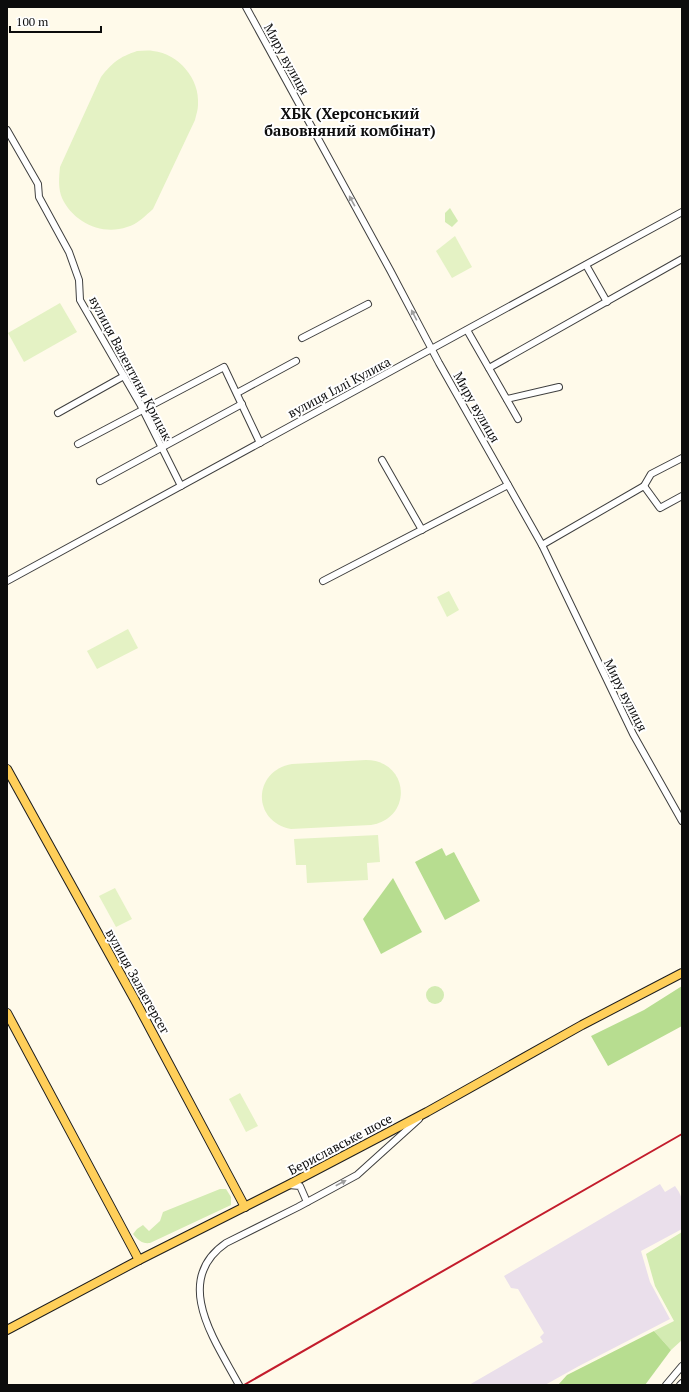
<svg xmlns="http://www.w3.org/2000/svg" width="689" height="1392" viewBox="0 0 689 1392" font-family="'PT Serif',serif">
<style>
.industrial{fill:#eadfeb}
.green{fill:#d3ebb2}
.forest{fill:#b7dd90}
.pitch{fill:#e4f2c4}
.lines{fill:none;stroke-linecap:round;stroke-linejoin:round}
.minor-casing{stroke:#3f3f3f;stroke-width:8}
.major-casing{stroke:#1d1d1d;stroke-width:10}
.minor{stroke:#fff;stroke-width:6}
.major{stroke:#ffcf5a;stroke-width:8}
.rail{stroke:#c31c2c;stroke-width:2}
.oneway{fill:#9e9e9e}
.labels{text-anchor:middle;dominant-baseline:central;stroke-width:4;stroke-linejoin:round;paint-order:stroke}
.street-label{font-size:13px;fill:#0c0c0c;stroke:#fff}
.quarter-label{font-size:15px;font-weight:bold;fill:#0c0c0c;stroke:#fff}
</style>
<rect width="100%" height="100%" fill="#fffaea"/>
<path class="industrial" d="M 660,1184 L 665,1192 L 675,1186 L 679,1192 L 682,1199 L 682,1229 L 641,1251 L 650,1282 L 670,1319 L 579,1366 L 545,1385 L 469,1385 L 543,1342 L 540,1337 L 544,1333 L 518,1289 L 511,1288 L 504,1276 Z"/>
<g class="green">
<path d="M 450,208 L 458,221 L 452,227 L 445,222 L 445,213 Z"/>
<circle cx="435" cy="995" r="9"/>
<path d="M 220,1189 L 226,1189 L 231,1197 L 231,1205 L 150,1243 C 142,1244 138,1240 133,1234 L 137,1229 L 143,1225 L 149,1231 L 160,1221 L 163,1212 Z"/>
<path d="M 682,1232 L 682,1340 L 671,1350 L 654,1331 L 674,1321 L 655,1286 L 646,1254 Z"/>
</g>
<g class="forest">
<path d="M 442,848 L 446,856 L 454,852 L 480,901 L 445,920 L 415,862 Z"/>
<path d="M 393,878 L 422,932 L 381,954 L 363,919 Z"/>
<path d="M 682,986 L 682,1026 L 608,1066 L 591,1036 L 644,1010 Z"/>
<path d="M 654,1331 L 671,1350 L 645,1385 L 558,1385 L 567,1375 Z"/>
</g>
<g class="pitch">
<path d="M 137,51 C 142,51 148,50 153,51 C 179,54 200,79 198,105 C 198,110 196,115 195,120 L 153,209 C 145,216 138,224 127,227 C 102,236 73,222 62,198 C 58,188 59,178 60,167 L 101,77 C 112,63 119,57 137,51 Z"/>
<path d="M 455,236 L 472,267 L 452,278 L 436,251 Z"/>
<path d="M 60,303 L 77,332 L 24,362 L 8,333 Z"/>
<path d="M 449,591 L 459,610 L 447,617 L 437,597 Z"/>
<path d="M 128,629 L 138,648 L 97,669 L 87,651 Z"/>
<path d="M 366,760 C 409,760 414,818 371,825 L 291,829 C 252,822 252,771 292,764 Z"/>
<path d="M 378,835 L 380,862 L 367,863 L 368,880 L 307,883 L 306,865 L 296,865 L 294,839 Z"/>
<path d="M 115,888 L 132,919 L 116,927 L 99,896 Z"/>
<path d="M 240,1093 L 258,1126 L 246,1132 L 229,1099 Z"/>
</g>
<g class="lines">
<defs>
<g id="minor">
<path d="M 246,7 L 390,270 L 439,363 L 542,545 L 633,734 L 682,821"/>
<path d="M 7,130 L 38,184 L 39,197 L 69,252 L 79,280 L 80,300 L 140,404 L 181,486"/>
<path d="M 586,265 L 607,302"/>
<path d="M 467,330 L 518,419"/>
<path d="M 302,338 L 368,304"/>
<path d="M 489,368 L 682,259"/>
<path d="M 237,393 L 296,361"/>
<path d="M 507,399 L 559,387"/>
<path d="M 58,413 L 124,376"/>
<path d="M 78,444 L 224,367 L 260,443"/>
<path d="M 382,460 L 422,530"/>
<path d="M 100,481 L 242,404"/>
<path d="M 644,486 L 651,474 L 682,458"/>
<path d="M 542,545 L 644,486 L 660,508 L 682,496"/>
<path d="M 7,581 L 682,212"/>
<path d="M 323,581 L 508,485"/>
<path d="M 288,1185 L 300,1186 L 307,1202"/>
<path d="M 239,1385 C 216,1342 171,1281 226,1243 L 298,1207 L 357,1175 L 419,1119"/>
<path d="M 666,1385 L 682,1366"/>
<path d="M 680,1385 L 682,1383"/>
</g>
<g id="major">
<path d="M 7,769 L 136,1002 L 245,1207"/>
<path d="M 7,1013 L 139,1260"/>
<path d="M 7,1330 L 139,1260 L 288,1185 L 427,1112 L 582,1025 L 682,973"/>
</g>
</defs>
<use href="#minor" class="minor-casing"/>
<use href="#major" class="major-casing"/>
<use href="#minor" class="minor"/>
<use href="#major" class="major"/>
<path class="rail" d="M 244,1385 L 682,1134"/>
</g>
<defs><path id="oneway-solid" d="M-6-.8H1V-3.2L6.5 0L1 3.2V.8H-6Z"/></defs>
<g class="oneway">
<use href="#oneway-solid" transform="translate(352 201) rotate(-119)"/>
<use href="#oneway-solid" transform="translate(414 315) rotate(-118)"/>
<use href="#oneway-solid" transform="translate(341 1183) rotate(-28)"/>
</g>
<g class="labels">
<g class="street-label">
<text transform="translate(287 59) rotate(61)">Миру вулиця</text>
<text transform="translate(131 368) rotate(62)">вулиця Валентини Крицак</text>
<text transform="translate(339 387) rotate(-28)">вулиця Іллі Кулика</text>
<text transform="translate(477 407) rotate(60)">Миру вулиця</text>
<text transform="translate(626 695) rotate(63)">Миру вулиця</text>
<text transform="translate(138 981) rotate(61)">вулиця Залаегерсег</text>
<text transform="translate(340 1144) rotate(-28)">Бериславське шосе</text>
</g>
<g class="quarter-label">
<text x="350" y="113">ХБК (Херсонський<tspan x="350" dy="17">бавовняний комбінат)</tspan></text>
</g>
</g>
<rect width="689" height="1392" fill="none" stroke="#0c0c0c" stroke-width="16"/>
<path d="M10 26v6h91v-6" fill="none" stroke="#0c0c0c" stroke-width="2"/>
<text x="16" y="26" font-size="12" fill="#0c0c0c" stroke="#ffffff" stroke-width="3" paint-order="stroke">100 m</text>
</svg>
